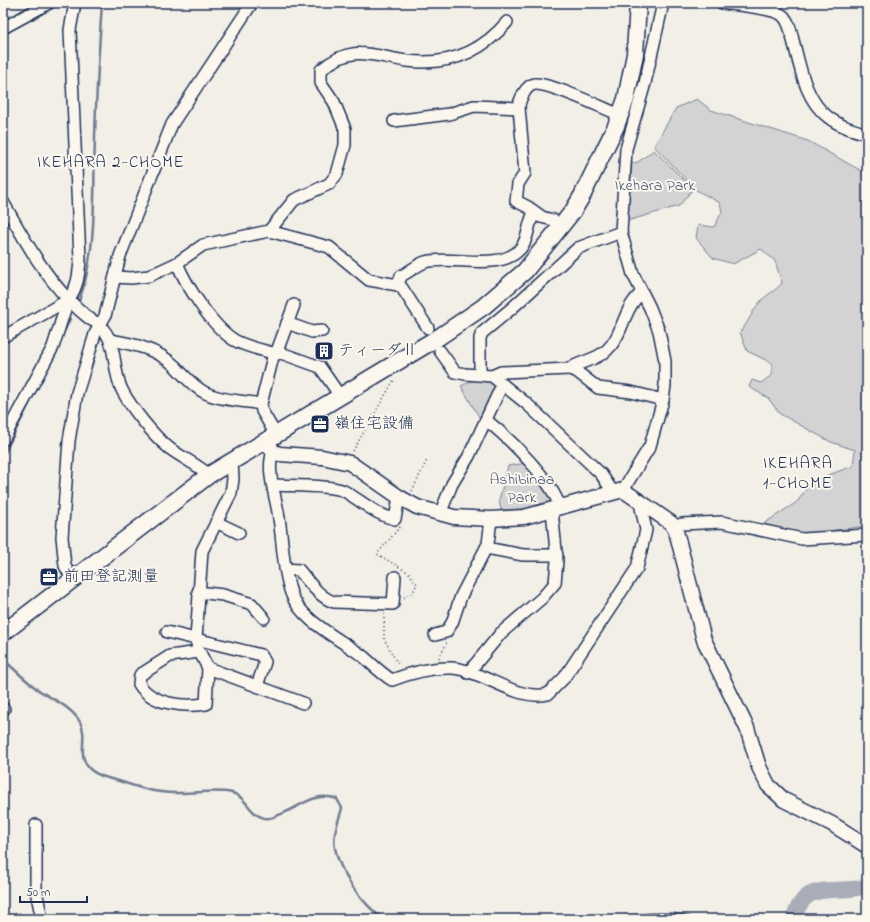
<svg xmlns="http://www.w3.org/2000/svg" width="870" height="922" viewBox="0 0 870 922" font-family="'Indie Flower','Klee One',sans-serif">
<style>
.green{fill:#d2d3d2;stroke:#768198}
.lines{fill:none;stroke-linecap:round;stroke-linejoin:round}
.stream{stroke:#707b93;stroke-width:2.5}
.river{stroke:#a9adb7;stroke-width:16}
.minor-casing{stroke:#1b2f5e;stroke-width:14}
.major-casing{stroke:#1b2f5e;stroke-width:17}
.highway-casing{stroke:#1b2f5e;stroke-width:19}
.path{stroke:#1b2f5e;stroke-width:1.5;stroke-dasharray:1 3;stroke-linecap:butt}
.minor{stroke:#fbf7ec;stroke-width:11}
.major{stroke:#fbf7ec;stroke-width:14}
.highway{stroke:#fbf7ec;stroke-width:16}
.labels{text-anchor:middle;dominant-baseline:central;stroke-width:4;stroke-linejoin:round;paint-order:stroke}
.park-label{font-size:16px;fill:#49587b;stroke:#fbf7ec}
.poi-label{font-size:16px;fill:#1b2f5e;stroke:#fbf7ec;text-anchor:start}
.neighbourhood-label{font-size:17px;letter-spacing:1px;fill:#1b2f5e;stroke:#fbf7ec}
</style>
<rect width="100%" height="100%" fill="#f2efe6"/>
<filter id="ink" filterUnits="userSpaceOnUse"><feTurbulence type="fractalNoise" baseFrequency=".025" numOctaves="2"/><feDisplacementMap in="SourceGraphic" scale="8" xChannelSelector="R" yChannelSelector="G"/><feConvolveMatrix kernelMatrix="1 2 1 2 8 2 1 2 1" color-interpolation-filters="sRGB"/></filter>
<g filter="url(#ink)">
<g class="green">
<path d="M 697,99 L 711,110 L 808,141 L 867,174 L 867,526 L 805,534 L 763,524 L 797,502 L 812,481 L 853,466 L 855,450 L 831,442 L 780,414 L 768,398 L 749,387 L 752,380 L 761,383 L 772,375 L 772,363 L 747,351 L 740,332 C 749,322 752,311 760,302 C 765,295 775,292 782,283 L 775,261 L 761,249 L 733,264 L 713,258 L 696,238 L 698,225 L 714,227 L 722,212 L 720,203 L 696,190 L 654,146 L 676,108 Z"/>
<path d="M 654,150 L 693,189 L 679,206 L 627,221 L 632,163 L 638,162 Z"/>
<path d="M 484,378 L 498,385 L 482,422 L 461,386 L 473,380 Z"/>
<path d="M 526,463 L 550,493 L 553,502 L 523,509 L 501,510 L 499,500 L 508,466 Z"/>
</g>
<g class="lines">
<g class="stream">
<path d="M 79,301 C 98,248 93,192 95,137 C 96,93 99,48 102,3"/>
<path d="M 62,336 L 70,319"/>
<path d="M 3,456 L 30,402"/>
<path d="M 3,659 C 14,669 25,680 37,689 C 51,699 71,706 80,722 C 89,738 75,756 91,770 C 98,776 110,779 119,781 C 137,787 155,793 175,793 C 194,794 213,789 232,793 C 246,796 250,815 264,818 C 269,819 272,818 276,816 C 297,810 314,790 337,799 L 342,808 C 339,820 332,835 335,848 C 340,874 362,903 383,919"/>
<path d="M 600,919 C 626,917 671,907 694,919"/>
</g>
<path class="river" d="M 794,919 C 804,877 838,896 867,886"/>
<defs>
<g id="minor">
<path d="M 722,3 C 736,5 773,8 782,15 C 789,20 791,32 793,40 C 800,66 805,100 828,117 C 839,126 854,130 867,134"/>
<path d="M 3,28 L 49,3"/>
<path d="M 394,121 L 449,114 L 474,106 L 519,108"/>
<path d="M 3,202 C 22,235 42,273 69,300 C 75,306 82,313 89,318 C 92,321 97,322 99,325 C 119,342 111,371 123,392 C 133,410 153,435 169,448 C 182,458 197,464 209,475"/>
<path d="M 542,217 L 528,207 L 516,201 L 518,184 L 525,173 L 519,108 C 519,100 526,85 535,84 C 551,83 603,108 620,115"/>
<path d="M 269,231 L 294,200 L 329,184 L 337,174 L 345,145 L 345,129 L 334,102 L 321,83 L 321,70 C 352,43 372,56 407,61 C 448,66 481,53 507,22"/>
<path d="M 177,263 C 187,287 212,326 234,340 C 246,347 263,350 276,354 L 281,353 L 320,367 L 340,396"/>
<path d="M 115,277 L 131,278 L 149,276 L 177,263 L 203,245 L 269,231 L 329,247 L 369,280 L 398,285 L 402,288 L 428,328"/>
<path d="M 398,285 L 401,276 C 409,272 417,265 425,262 C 453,255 500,272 520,249 C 528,241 528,225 533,215 L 553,220 L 562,225"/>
<path d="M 287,323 L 312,332 L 322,331"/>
<path d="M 3,337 L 68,300 C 78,287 79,274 80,259 L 70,30 L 75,3"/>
<path d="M 110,340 C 134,344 157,349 175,366 C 183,375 191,384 202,391 C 216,400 244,401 261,404"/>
<path d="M 440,351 L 455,372 L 465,374 L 492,376 L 527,404 L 601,474 L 613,492"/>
<path d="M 274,353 L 261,404 L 262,411 L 276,435"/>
<path d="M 276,354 L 294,305"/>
<path d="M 569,369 L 576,371 L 598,388 L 631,392 L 663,400"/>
<path d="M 480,374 L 480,338 L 482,333 L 511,309 L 578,248 L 621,232"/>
<path d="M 492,376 L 501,372 L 569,369 C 581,361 597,360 607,350 C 624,334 623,307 642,293"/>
<path d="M 486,420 C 509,438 553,481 560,508"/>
<path d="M 3,440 L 53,347 L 68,300"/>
<path d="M 273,452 C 266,469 275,494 278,512 C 283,539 282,567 291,593 C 301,622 341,639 364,657 C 373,665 382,674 392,680 C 410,673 432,667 452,668 C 482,670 518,702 548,694 L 564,678 L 637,568 L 646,530 L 640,503"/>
<path d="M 232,461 L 233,479 L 231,493 L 202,551 L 196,639 L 198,649 L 208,668 L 303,703"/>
<path d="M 274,485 C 290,486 332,485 344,491 C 362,501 375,515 395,519 L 399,497"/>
<path d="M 623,490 L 650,446 L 663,400 L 665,385 L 665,361 L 659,331 L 650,308 L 633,274 L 621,232 L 626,149 L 645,83 L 663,3"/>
<path d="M 440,514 L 452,484 L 469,456 L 502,385"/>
<path d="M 216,522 L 239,533"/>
<path d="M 674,527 L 682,524 L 722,522 L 802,539 L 867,535"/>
<path d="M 486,548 L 523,555 L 557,555"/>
<path d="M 285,569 L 299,570 C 308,581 320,598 334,602 L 393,604 L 395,577"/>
<path d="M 73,580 L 65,566 L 62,537 L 69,441 L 77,393 L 82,377 L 95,334 L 105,316 L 120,256 L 172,124 L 252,3"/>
<path d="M 198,592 L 223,595 L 252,604 L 264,618"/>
<path d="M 167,632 L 261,655 L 265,662 L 257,686"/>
<path d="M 435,635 L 446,632 L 452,623 L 461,596 L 488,544 L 491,519"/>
<path d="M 199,652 L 170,656 L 140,675 L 139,684 C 152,705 184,707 206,704 L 208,668"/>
<path d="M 468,673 L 501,633 L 542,598 L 555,583 L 557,561 L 552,510"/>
<path d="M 3,708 L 4,709"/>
<path d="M 36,825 L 36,891 L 42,919"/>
</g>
<path id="major" d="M 267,440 L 273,452 L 280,454 L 322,457 L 350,463 L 399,497 L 417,507 L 454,517 L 491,519 L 524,517 L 623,490 L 671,523 L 676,531 L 704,640 L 747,728 L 759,767 L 768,785 L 784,800 L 832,824 L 867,846"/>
<path id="highway" d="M 3,633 L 209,475 L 439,337 L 483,307 L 525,271 L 573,211 L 582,196 L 616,126 L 626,99 L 635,54 L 638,3"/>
</defs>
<use href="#minor" class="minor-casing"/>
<use href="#major" class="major-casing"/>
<use href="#highway" class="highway-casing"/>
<g class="path">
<path d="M 353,451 L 394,380"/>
<path d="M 412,491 L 427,460"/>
<path d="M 399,567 L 377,554 L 400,527"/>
<path d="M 402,569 L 409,573 L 417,584 L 413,592 L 403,598"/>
<path d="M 384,614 L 384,639 L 399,666"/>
<path d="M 439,658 L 447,642"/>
</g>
<use href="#minor" class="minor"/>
<use href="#major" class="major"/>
<use href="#highway" class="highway"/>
</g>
</g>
<defs>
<symbol id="building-square" viewBox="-11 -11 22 22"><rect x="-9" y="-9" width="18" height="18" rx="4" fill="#1b2f5e" stroke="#fbf7ec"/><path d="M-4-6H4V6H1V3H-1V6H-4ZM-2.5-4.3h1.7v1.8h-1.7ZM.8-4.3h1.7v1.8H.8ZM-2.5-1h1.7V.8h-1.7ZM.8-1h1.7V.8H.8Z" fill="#fff"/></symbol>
<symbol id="office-square" viewBox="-11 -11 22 22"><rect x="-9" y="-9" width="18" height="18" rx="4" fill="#1b2f5e" stroke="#fbf7ec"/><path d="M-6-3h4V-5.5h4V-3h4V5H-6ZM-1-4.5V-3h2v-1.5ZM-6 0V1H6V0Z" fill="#fff"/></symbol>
</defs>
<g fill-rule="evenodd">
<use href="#building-square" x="313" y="340" width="22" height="22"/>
<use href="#office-square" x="309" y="413" width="22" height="22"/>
<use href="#office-square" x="38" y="566" width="22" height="22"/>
</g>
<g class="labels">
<g class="park-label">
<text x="655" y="186">Ikehara Park</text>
<text x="522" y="480">Ashibinaa<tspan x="522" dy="18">Park</tspan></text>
</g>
<g class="poi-label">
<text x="338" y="351">ティーダⅡ</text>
<text x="334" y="424">嶺住宅設備</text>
<text x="63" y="577">前田登記測量</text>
</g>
<g class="neighbourhood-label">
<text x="111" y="162">IKEHARA 2-CHOME</text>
<text x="798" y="463">IKEHARA<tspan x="798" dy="20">1-CHOME</tspan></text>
</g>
</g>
<rect width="870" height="922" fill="none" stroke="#fbf7ec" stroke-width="16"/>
<rect x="8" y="8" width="854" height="906" fill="none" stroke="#1b2f5e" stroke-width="1.5" filter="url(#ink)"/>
<path d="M20 896v6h67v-6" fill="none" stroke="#1b2f5e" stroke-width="2"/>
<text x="26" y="896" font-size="12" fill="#1b2f5e" stroke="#fbf7ec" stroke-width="3" paint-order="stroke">50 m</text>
</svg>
